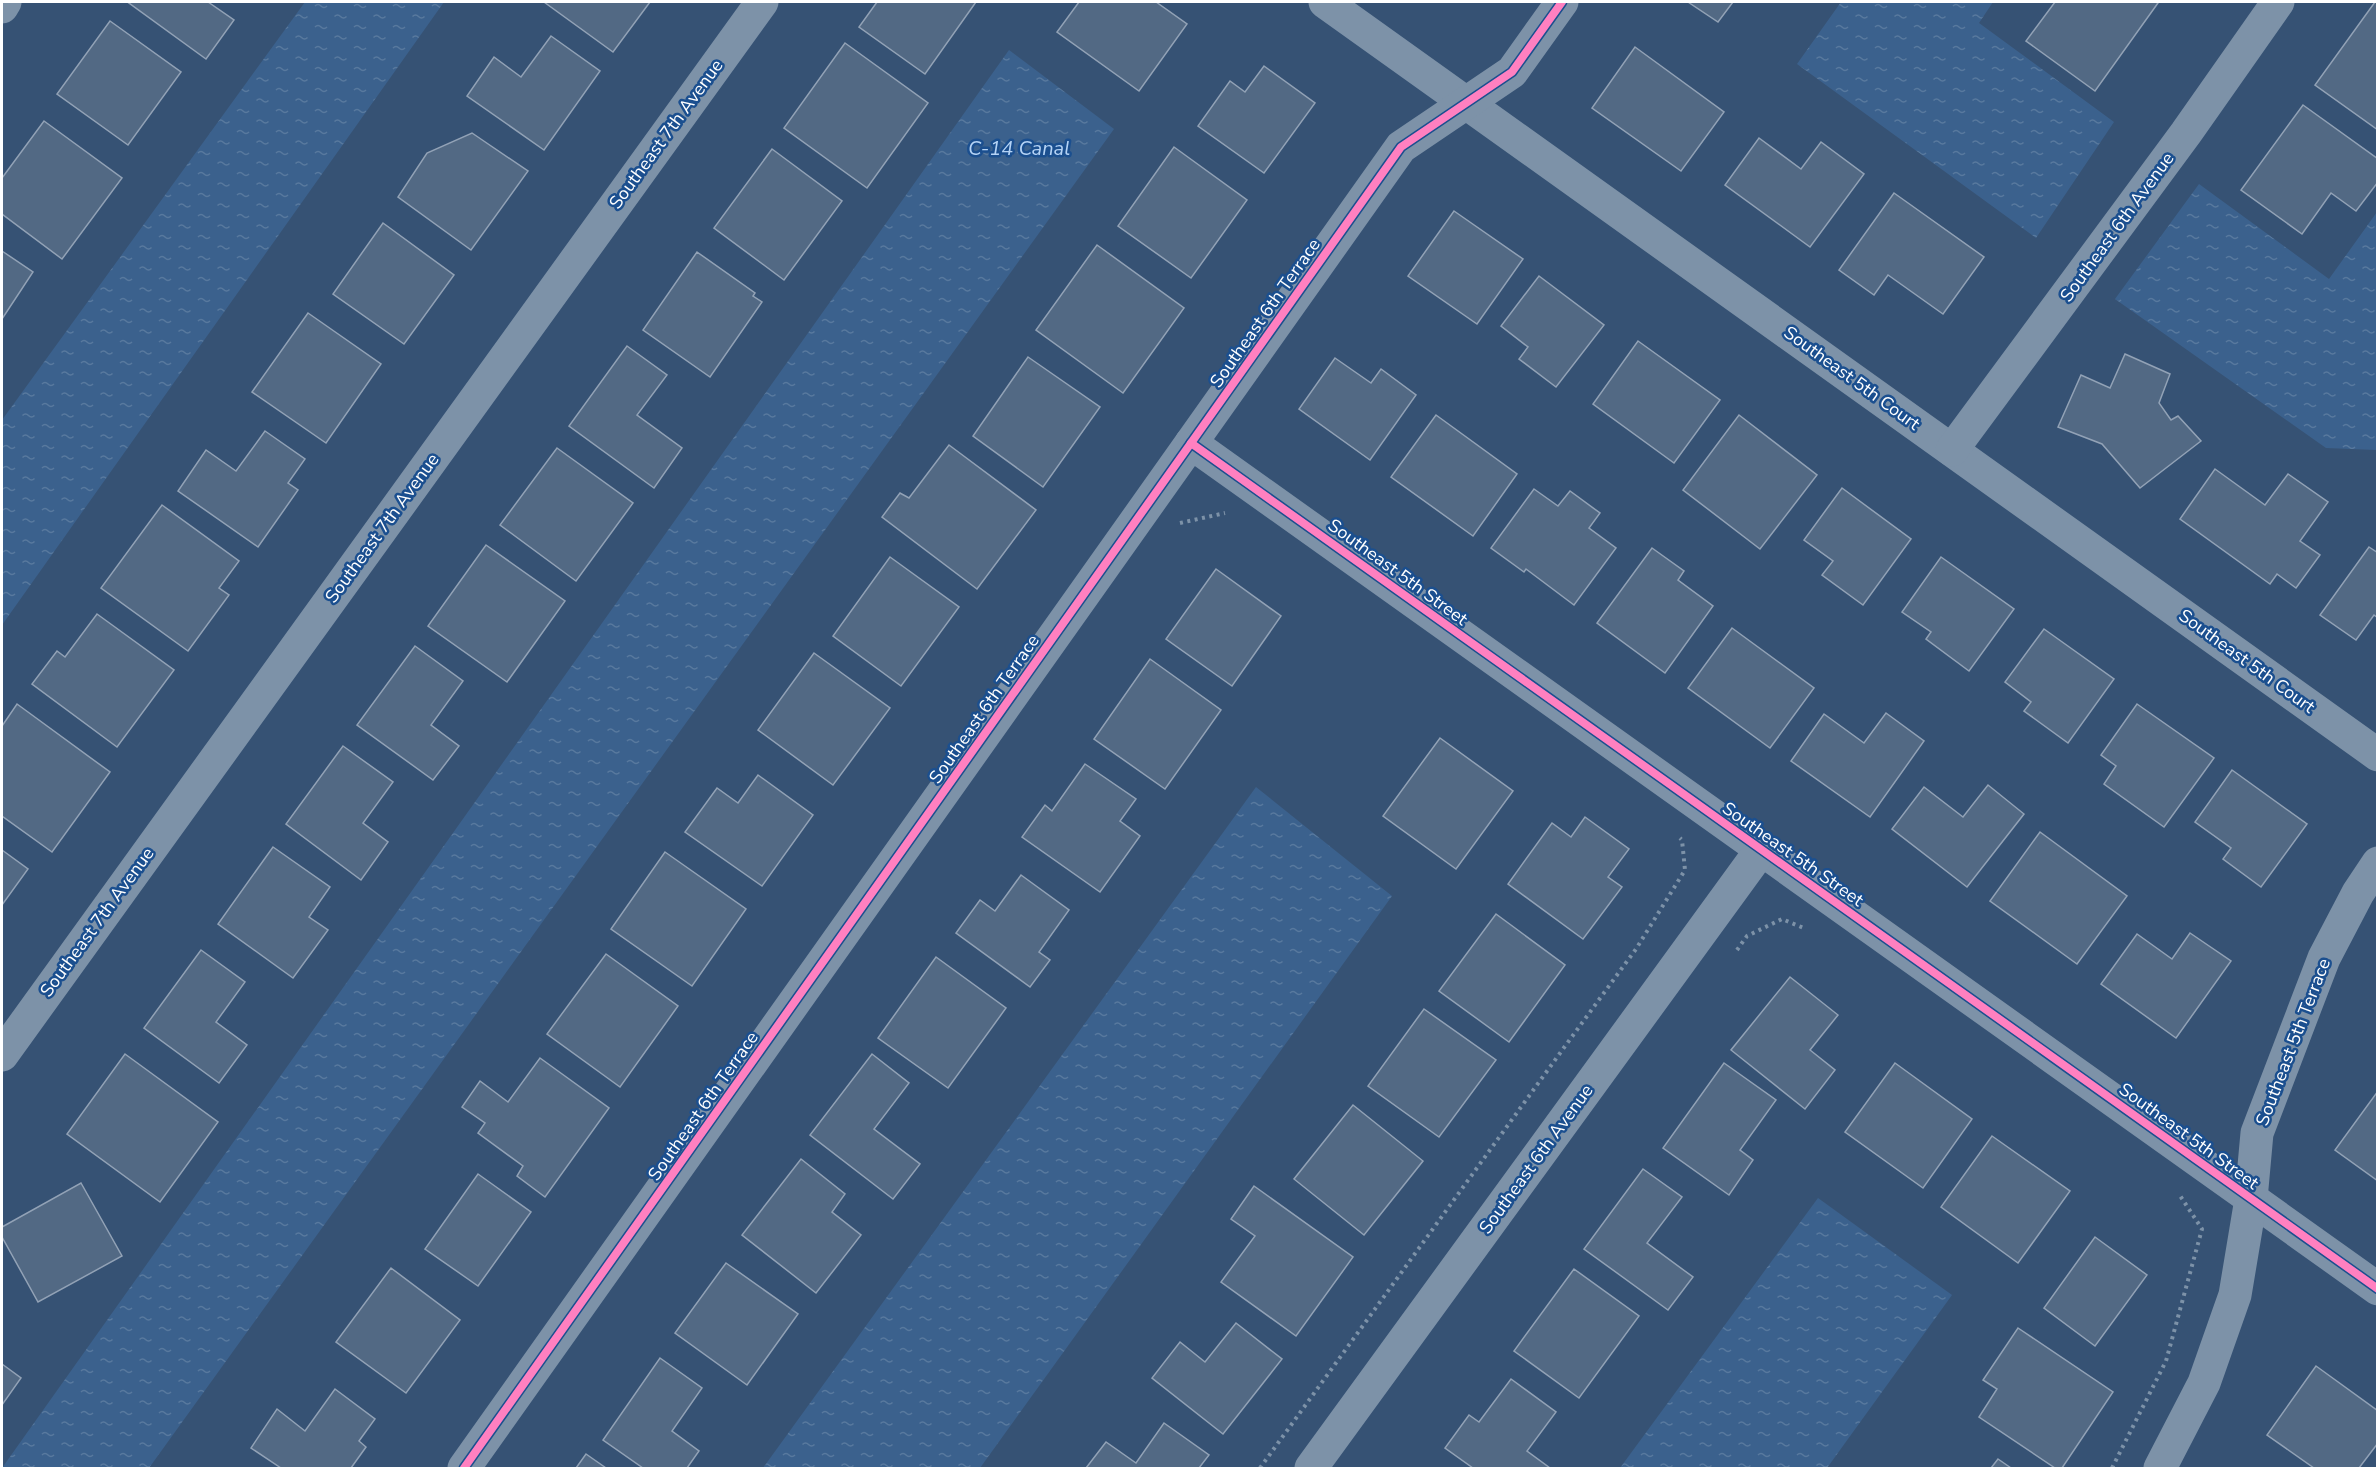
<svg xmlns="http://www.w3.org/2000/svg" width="2379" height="1470" viewBox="0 0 2379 1470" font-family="'Nunito Sans',sans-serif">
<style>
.water{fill:url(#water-ripples)}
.building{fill:#526984;stroke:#92a2b6;stroke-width:1.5}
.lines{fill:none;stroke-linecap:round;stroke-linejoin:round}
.path{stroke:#7d92a8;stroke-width:4;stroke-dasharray:3 4.5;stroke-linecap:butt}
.minor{stroke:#7d92a8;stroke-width:33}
.cycleway-casing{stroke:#1b4f8f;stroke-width:11}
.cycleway{stroke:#ff80c0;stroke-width:8}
.labels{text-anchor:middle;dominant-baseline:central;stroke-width:5;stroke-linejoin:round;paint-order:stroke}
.street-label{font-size:18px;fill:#fff;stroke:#1b4f8f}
.water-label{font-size:20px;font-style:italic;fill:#b5d3f5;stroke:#1b4f8f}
</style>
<defs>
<pattern id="water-ripples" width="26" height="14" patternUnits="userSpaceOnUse" patternTransform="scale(1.5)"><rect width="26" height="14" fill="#3b618d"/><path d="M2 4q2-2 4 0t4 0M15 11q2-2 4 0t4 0" fill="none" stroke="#58799e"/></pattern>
</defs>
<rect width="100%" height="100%" fill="#365274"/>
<g class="water">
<path d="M 305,2 L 444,2 L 2,625 L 2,420 Z"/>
<path d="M 1841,2 L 1993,2 L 1979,23 L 2114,122 L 2036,238 L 1797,64 Z"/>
<path d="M 1009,50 L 1114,129 L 149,1468 L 2,1468 Z"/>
<path d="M 2199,184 L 2329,279 L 2377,212 L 2377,450 L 2326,448 L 2115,299 Z"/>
<path d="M 1256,787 L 1392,896 L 980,1468 L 763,1468 Z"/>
<path d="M 1818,1198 L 1952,1295 L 1827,1468 L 1620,1468 Z"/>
</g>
<g class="building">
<path d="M 131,2 L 208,2 L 234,20 L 206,59 L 129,3 Z"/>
<path d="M 544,2 L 650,2 L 613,52 Z"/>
<path d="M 877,2 L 976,2 L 925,74 L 859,27 Z"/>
<path d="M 1079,2 L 1156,2 L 1187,24 L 1139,91 L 1057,32 Z"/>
<path d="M 1688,2 L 1733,2 L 1718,22 Z"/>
<path d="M 2055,2 L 2156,2 L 2158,3 L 2095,91 L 2026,41 Z"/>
<path d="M 2375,2 L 2378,2 L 2378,130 L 2315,85 Z"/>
<path d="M 110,21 L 181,72 L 128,145 L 57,94 Z"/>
<path d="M 551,36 L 600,71 L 544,150 L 467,96 L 494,57 L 521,77 Z"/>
<path d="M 845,43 L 928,103 L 867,188 L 784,128 Z"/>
<path d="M 1635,47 L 1724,112 L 1681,171 L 1592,108 Z"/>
<path d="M 1264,66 L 1315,103 L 1264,173 L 1198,126 L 1230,81 L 1245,92 Z"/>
<path d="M 2303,105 L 2378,159 L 2378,182 L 2356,211 L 2331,193 L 2302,234 L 2241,190 Z"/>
<path d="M 44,121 L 122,178 L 62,259 L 2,214 L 2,178 Z"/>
<path d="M 472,133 L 528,171 L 471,250 L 398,197 L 427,153 Z"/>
<path d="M 1759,138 L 1801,169 L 1821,142 L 1864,174 L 1810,247 L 1725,185 Z"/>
<path d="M 1174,147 L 1247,200 L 1191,278 L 1118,226 Z"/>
<path d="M 772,149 L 842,201 L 784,280 L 714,228 Z"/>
<path d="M 1894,193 L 1984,257 L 1943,314 L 1888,275 L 1874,295 L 1839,270 Z"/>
<path d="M 1454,211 L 1523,259 L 1477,324 L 1408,276 Z"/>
<path d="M 383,223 L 454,275 L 404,344 L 333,294 Z"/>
<path d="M 1097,245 L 1184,308 L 1123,393 L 1036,330 Z"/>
<path d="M 2,251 L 33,272 L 2,319 Z"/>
<path d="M 697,252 L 755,293 L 753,296 L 762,302 L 710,377 L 643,330 Z"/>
<path d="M 1539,276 L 1604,325 L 1556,387 L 1519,359 L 1528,347 L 1501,326 Z"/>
<path d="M 308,313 L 381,364 L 326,443 L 252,392 Z"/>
<path d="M 1638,341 L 1720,400 L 1674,463 L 1593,404 Z"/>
<path d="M 627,346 L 667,375 L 637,415 L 682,448 L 654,488 L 569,426 Z"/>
<path d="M 2125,354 L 2170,374 L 2159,403 L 2171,420 L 2178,416 L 2201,441 L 2140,488 L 2102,444 L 2058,427 L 2081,375 L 2110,388 Z"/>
<path d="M 1028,357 L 1100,407 L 1043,487 L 973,436 Z"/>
<path d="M 1335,358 L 1371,383 L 1381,369 L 1416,395 L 1370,460 L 1299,409 Z"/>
<path d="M 1436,415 L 1517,474 L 1473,536 L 1391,477 Z"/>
<path d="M 1739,415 L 1817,475 L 1760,549 L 1683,490 Z"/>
<path d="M 265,431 L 305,459 L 288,483 L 298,490 L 258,547 L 178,491 L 206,450 L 236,471 Z"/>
<path d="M 949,445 L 1036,510 L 977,589 L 882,517 L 900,493 L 909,498 Z"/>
<path d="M 557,448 L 633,503 L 576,581 L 500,525 Z"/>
<path d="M 2215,469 L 2265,505 L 2288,474 L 2328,502 L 2300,541 L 2320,555 L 2296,588 L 2277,574 L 2270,584 L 2180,519 Z"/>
<path d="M 1842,488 L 1911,539 L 1863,605 L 1822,575 L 1833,561 L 1804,540 Z"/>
<path d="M 1534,489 L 1558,506 L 1570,491 L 1600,513 L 1589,528 L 1616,548 L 1574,605 L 1526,569 L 1524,572 L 1491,548 Z"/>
<path d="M 162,505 L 239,561 L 219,588 L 229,595 L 188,651 L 101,588 Z"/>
<path d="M 486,545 L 565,601 L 507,682 L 428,626 Z"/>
<path d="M 2369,547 L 2378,553 L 2378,618 L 2374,615 L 2356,640 L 2320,615 Z"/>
<path d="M 1652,548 L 1684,571 L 1678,580 L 1713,606 L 1665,673 L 1597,623 Z"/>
<path d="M 890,557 L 959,607 L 901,686 L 833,636 Z"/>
<path d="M 1941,557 L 2014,609 L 1969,671 L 1926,639 L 1931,632 L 1902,612 Z"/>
<path d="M 1216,569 L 1281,616 L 1232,686 L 1166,639 Z"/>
<path d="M 97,614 L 174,670 L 117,747 L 32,684 L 57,651 L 65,657 Z"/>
<path d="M 1732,628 L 1814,688 L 1770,748 L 1688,688 Z"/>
<path d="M 2044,629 L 2114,679 L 2068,743 L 2024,711 L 2031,702 L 2005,682 Z"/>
<path d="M 415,646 L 463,681 L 431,725 L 459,746 L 433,780 L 357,725 Z"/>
<path d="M 814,653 L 890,708 L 833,785 L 758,730 Z"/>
<path d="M 1150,659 L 1221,710 L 1165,789 L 1094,739 Z"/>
<path d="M 17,704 L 110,772 L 52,852 L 2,816 L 2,726 Z"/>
<path d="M 2137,704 L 2214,758 L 2164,827 L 2104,784 L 2116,766 L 2101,755 Z"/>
<path d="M 1886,713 L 1924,741 L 1870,817 L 1791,761 L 1824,714 L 1864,743 Z"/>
<path d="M 1440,738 L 1513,791 L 1456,869 L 1383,816 Z"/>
<path d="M 343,746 L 393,782 L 363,823 L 388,842 L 361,880 L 286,824 Z"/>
<path d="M 1085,764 L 1136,799 L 1120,821 L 1140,836 L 1100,892 L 1022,837 L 1045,805 L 1052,811 Z"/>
<path d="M 2232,770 L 2307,824 L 2261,887 L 2223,859 L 2231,848 L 2195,822 Z"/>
<path d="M 758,775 L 813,815 L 762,886 L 685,832 L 717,788 L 738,803 Z"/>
<path d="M 1988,785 L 2024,814 L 1967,887 L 1892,829 L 1924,787 L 1963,817 Z"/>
<path d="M 1585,817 L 1629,849 L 1608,877 L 1622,887 L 1583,939 L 1508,884 L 1552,823 L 1571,837 Z"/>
<path d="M 2040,832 L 2127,896 L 2077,964 L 1990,901 Z"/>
<path d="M 273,847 L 330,887 L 309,917 L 328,930 L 293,978 L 218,924 Z"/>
<path d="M 2,850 L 28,869 L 2,905 Z"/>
<path d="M 665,852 L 746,909 L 692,986 L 611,929 Z"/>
<path d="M 1021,875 L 1069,910 L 1039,952 L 1050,960 L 1030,987 L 956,933 L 980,900 L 995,911 Z"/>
<path d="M 1496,914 L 1565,965 L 1509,1042 L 1439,991 Z"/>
<path d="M 2190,933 L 2231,961 L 2176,1038 L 2101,984 L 2137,934 L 2172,959 Z"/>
<path d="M 201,950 L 245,982 L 216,1022 L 247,1045 L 219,1083 L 144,1028 Z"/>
<path d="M 606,954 L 678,1006 L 620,1087 L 547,1034 Z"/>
<path d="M 936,957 L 1006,1008 L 948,1088 L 878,1038 Z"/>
<path d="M 1790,977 L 1838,1015 L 1810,1050 L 1835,1070 L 1805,1109 L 1731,1050 Z"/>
<path d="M 1424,1009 L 1496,1060 L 1439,1137 L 1368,1086 Z"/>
<path d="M 125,1054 L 218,1122 L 160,1202 L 67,1134 Z"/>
<path d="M 872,1054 L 909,1083 L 874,1129 L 920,1164 L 893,1199 L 810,1135 Z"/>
<path d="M 540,1058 L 609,1108 L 545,1197 L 517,1176 L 523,1166 L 478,1133 L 485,1123 L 462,1107 L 480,1081 L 508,1102 Z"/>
<path d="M 1724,1063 L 1776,1100 L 1740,1150 L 1753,1160 L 1729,1195 L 1663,1148 Z"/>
<path d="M 1895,1063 L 1972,1119 L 1923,1188 L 1845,1132 Z"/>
<path d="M 2378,1091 L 2378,1181 L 2335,1150 Z"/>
<path d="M 1353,1105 L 1423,1161 L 1364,1235 L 1294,1179 Z"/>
<path d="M 1992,1136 L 2070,1191 L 2018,1263 L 1941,1207 Z"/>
<path d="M 801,1159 L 845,1194 L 832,1212 L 861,1235 L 816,1293 L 742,1235 Z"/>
<path d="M 1643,1169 L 1682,1197 L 1647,1243 L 1693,1277 L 1668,1310 L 1584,1249 Z"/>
<path d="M 478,1174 L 531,1212 L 478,1286 L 425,1249 Z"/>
<path d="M 81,1183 L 122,1256 L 38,1302 L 2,1237 L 2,1227 Z"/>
<path d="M 1254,1186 L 1353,1257 L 1296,1336 L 1221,1282 L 1255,1236 L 1231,1219 Z"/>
<path d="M 2095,1237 L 2147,1275 L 2095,1346 L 2044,1308 Z"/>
<path d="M 726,1263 L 798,1314 L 747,1385 L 675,1333 Z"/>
<path d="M 391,1268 L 460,1320 L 406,1393 L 336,1342 Z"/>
<path d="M 1574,1269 L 1639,1316 L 1579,1398 L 1514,1351 Z"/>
<path d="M 1236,1323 L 1282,1359 L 1223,1434 L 1152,1378 L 1180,1342 L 1205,1362 Z"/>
<path d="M 2018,1328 L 2113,1392 L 2062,1468 L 2055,1468 L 1979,1417 L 1997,1389 L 1983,1380 Z"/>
<path d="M 660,1358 L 702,1388 L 672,1431 L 699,1451 L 687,1468 L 643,1468 L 603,1440 Z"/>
<path d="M 2,1364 L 21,1378 L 2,1405 Z"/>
<path d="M 2316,1366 L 2378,1411 L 2378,1443 L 2359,1468 L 2314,1468 L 2267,1435 Z"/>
<path d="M 1511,1379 L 1556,1412 L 1527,1451 L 1550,1468 L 1473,1468 L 1445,1448 L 1469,1415 L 1479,1422 Z"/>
<path d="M 335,1389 L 375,1419 L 359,1441 L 366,1447 L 351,1468 L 281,1468 L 251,1448 L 277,1409 L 305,1431 Z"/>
<path d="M 1164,1423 L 1209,1455 L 1199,1468 L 1086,1468 L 1106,1442 L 1136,1463 Z"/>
<path d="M 586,1454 L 606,1468 L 576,1468 Z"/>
<path d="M 1998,1459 L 2011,1468 L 1991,1468 Z"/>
</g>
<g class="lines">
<g class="path">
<path d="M 1180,523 L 1225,513"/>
<path d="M 1737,950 L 1747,936 L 1782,919 L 1806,929"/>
<path d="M 1260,1468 L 1563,1049 L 1636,949 L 1685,870 L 1682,840 L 1680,838"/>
<path d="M 2112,1468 L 2166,1361 L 2202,1229 L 2179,1194"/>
</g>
<g class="minor">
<path d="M 1325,2 L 2378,755"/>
<path d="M 2,7 L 5,2"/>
<path d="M 1191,443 L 2378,1289"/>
<path d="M 1952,450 L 2186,133 L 2278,2"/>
<path d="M 2,1055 L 762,2"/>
<path d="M 464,1468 L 1401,147 L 1512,72 L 1562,2"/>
<path d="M 1311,1468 L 1761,850"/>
<path d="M 2160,1468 L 2204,1383 L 2235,1295 L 2251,1199 L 2257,1133 L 2324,958 L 2358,893 L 2378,863"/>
</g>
<defs>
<g id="cycleway">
<path d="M 1191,443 L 2378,1289"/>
<path d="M 464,1468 L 1401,147 L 1512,72 L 1562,2"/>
</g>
</defs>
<use href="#cycleway" class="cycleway-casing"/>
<use href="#cycleway" class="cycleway"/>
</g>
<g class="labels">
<g class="street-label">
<text transform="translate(666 134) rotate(-54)">Southeast 7th Avenue</text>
<text transform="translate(2117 227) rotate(-54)">Southeast 6th Avenue</text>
<text transform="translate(1265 313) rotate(-55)">Southeast 6th Terrace</text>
<text transform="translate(1852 378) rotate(36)">Southeast 5th Court</text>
<text transform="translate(382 528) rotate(-54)">Southeast 7th Avenue</text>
<text transform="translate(1398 572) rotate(36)">Southeast 5th Street</text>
<text transform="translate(2247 661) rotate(36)">Southeast 5th Court</text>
<text transform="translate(984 709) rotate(-55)">Southeast 6th Terrace</text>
<text transform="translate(1793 854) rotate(35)">Southeast 5th Street</text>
<text transform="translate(97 922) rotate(-54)">Southeast 7th Avenue</text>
<text transform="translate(2293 1042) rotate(-69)">Southeast 5th Terrace</text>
<text transform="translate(703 1106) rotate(-55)">Southeast 6th Terrace</text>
<text transform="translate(2189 1136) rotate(36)">Southeast 5th Street</text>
<text transform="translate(1536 1159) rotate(-54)">Southeast 6th Avenue</text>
</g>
<g class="water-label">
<text x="1019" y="148">C-14 Canal</text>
</g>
</g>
<rect width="2379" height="1470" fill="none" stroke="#ffffff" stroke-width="6"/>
</svg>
